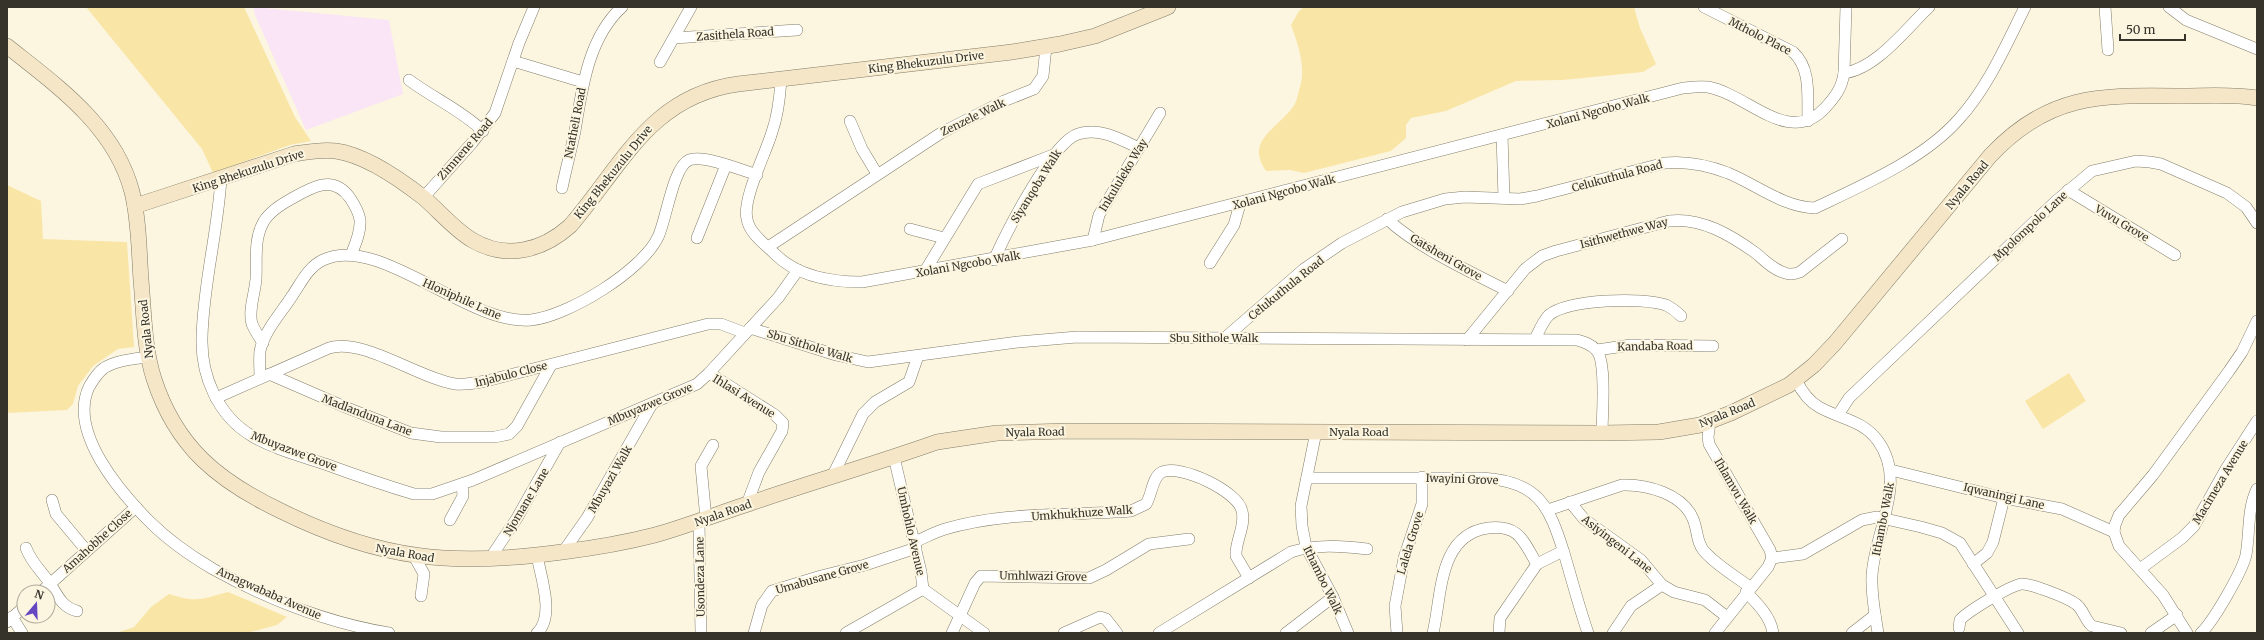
<svg xmlns="http://www.w3.org/2000/svg" width="2264" height="640" viewBox="0 0 2264 640" font-family="Merriweather,serif">
<style>
.commercial{fill:#f9e5f5}
.green{fill:#f9e6a7}
.lines{fill:none;stroke-linecap:round;stroke-linejoin:round}
.street-casing{stroke:#827d6a;stroke-width:12}
.secondary-casing{stroke:#827d6a;stroke-width:16}
.street{stroke:#fff;stroke-width:11}
.secondary{stroke:#f5e6c7;stroke-width:15}
.labels{text-anchor:middle;dominant-baseline:central;stroke-width:4;stroke-linejoin:round;paint-order:stroke}
.street-label{font-size:11px;fill:#36332b;stroke:#fcf6e1}
</style>
<rect width="100%" height="100%" fill="#fcf6e1"/>
<path class="commercial" d="M 253,7 L 389,20 L 403,94 L 306,130 L 255,15 Z"/>
<g class="green">
<path d="M 86,7 L 244,7 L 295,117 L 311,141 L 290,145 L 213,173 L 202,149 Z"/>
<path d="M 1304,7 L 1634,7 L 1640,28 L 1656,64 L 1643,72 L 1563,80 L 1516,81 L 1446,111 L 1411,118 L 1406,125 L 1406,138 L 1391,151 L 1304,173 L 1290,170 L 1266,171 C 1245,140 1276,130 1293,107 C 1296,103 1298,95 1299,90 C 1307,68 1298,45 1291,25 L 1299,11 Z"/>
<path d="M 7,185 L 41,201 L 43,239 L 127,242 L 134,347 L 118,349 L 93,366 L 78,386 L 73,404 L 67,410 L 7,413 Z"/>
<path d="M 2069,373 L 2086,401 L 2043,429 L 2025,401 Z"/>
<path d="M 228,592 L 287,617 L 277,625 L 247,633 L 116,633 L 134,627 L 151,607 L 169,594 C 196,603 202,599 228,592 Z"/>
</g>
<g class="lines">
<defs>
<g id="street">
<path d="M 1704,7 L 1793,52 C 1812,69 1807,98 1808,121"/>
<path d="M 2105,7 L 2108,50"/>
<path d="M 2169,7 L 2186,20 L 2257,49"/>
<path d="M 674,38 L 797,30"/>
<path d="M 513,61 L 583,82"/>
<path d="M 660,62 L 691,7"/>
<path d="M 1844,73 C 1876,69 1906,29 1929,7"/>
<path d="M 781,79 C 780,97 778,115 772,132 C 766,153 742,199 747,219 C 749,233 765,244 775,254 C 797,276 831,282 862,282 L 1093,240 L 1683,88 C 1692,87 1700,86 1708,87 C 1749,95 1789,147 1825,108 C 1835,97 1842,88 1844,73 L 1846,7"/>
<path d="M 409,80 C 433,98 461,110 483,131"/>
<path d="M 850,121 L 862,149 L 877,174"/>
<path d="M 1502,135 L 1504,198"/>
<path d="M 221,178 C 218,232 203,284 202,338 C 201,376 218,416 252,436 C 274,449 301,456 325,464 C 355,475 384,485 414,494 L 432,494 L 473,480 L 697,384 L 709,373 L 778,298 L 798,270"/>
<path d="M 562,188 C 566,169 571,150 575,131 C 582,89 588,38 622,7"/>
<path d="M 2068,190 L 2175,255"/>
<path d="M 423,198 L 472,143 L 495,113 L 519,43 L 534,7"/>
<path d="M 1387,219 C 1420,249 1469,271 1508,291"/>
<path d="M 910,229 L 944,238"/>
<path d="M 697,238 L 726,165"/>
<path d="M 1093,240 L 1099,215 L 1160,113"/>
<path d="M 768,247 L 941,133 L 1004,101 L 1034,89 L 1043,76 L 1046,47"/>
<path d="M 994,260 C 1006,233 1052,142 1078,134 C 1099,127 1120,139 1139,148"/>
<path d="M 1210,263 L 1234,225 L 1240,204"/>
<path d="M 925,271 L 978,184 L 1053,155"/>
<path d="M 750,328 L 836,355 L 868,362 L 1018,342 L 1077,337 L 1577,340 C 1584,342 1591,344 1596,350 C 1607,360 1602,417 1602,433"/>
<path d="M 1226,337 L 1304,269 L 1342,243 L 1402,212 L 1445,199 L 1465,197 L 1520,199 L 1537,196 L 1665,163 C 1686,161 1707,165 1728,173 C 1757,185 1783,207 1815,208 C 1863,185 1924,159 1959,119 C 1988,87 2006,45 2025,7"/>
<path d="M 1535,339 C 1539,331 1543,321 1549,315 C 1569,299 1643,297 1666,305 C 1672,308 1676,311 1681,316"/>
<path d="M 1467,340 L 1525,269 L 1542,256 L 1556,251 L 1669,221 C 1701,217 1731,235 1757,254 C 1765,261 1774,270 1785,273 C 1790,275 1795,274 1800,272 L 1842,239"/>
<path d="M 263,343 C 259,337 255,331 252,324 C 248,311 255,293 256,279 C 257,261 254,241 262,225 C 267,213 280,205 291,199 C 312,187 333,174 350,198 C 354,204 359,212 360,220 C 361,232 355,245 351,255"/>
<path d="M 1597,350 L 1631,345 L 1713,346"/>
<path d="M 148,357 C 134,359 117,360 104,368 C 97,373 93,380 89,387 C 68,432 120,492 150,522 C 168,540 191,556 213,569 C 267,599 329,623 389,633"/>
<path d="M 709,373 L 775,415 L 783,423 L 782,431 L 759,472 L 747,504"/>
<path d="M 269,374 L 345,407 L 411,433 L 441,437 L 495,437 L 509,434 L 517,426 L 551,365"/>
<path d="M 260,378 C 260,369 259,359 260,351 C 264,331 282,312 292,296 C 301,283 308,267 323,260 C 379,233 468,326 531,320 C 568,316 642,271 658,237 C 666,221 673,167 689,160 C 702,154 742,170 757,175"/>
<path d="M 1796,380 C 1801,390 1808,401 1819,407 C 1840,419 1863,420 1878,441 C 1908,482 1874,532 1872,576 C 1871,594 1875,614 1878,633"/>
<path d="M 216,398 L 329,348 C 362,337 418,378 455,384 C 466,385 476,383 486,381 L 708,324 L 721,324 L 745,333"/>
<path d="M 1838,415 L 1849,398 L 2056,201 L 2092,171 L 2136,161 L 2150,162 L 2161,164 L 2227,193 L 2246,207 L 2257,223"/>
<path d="M 1710,422 L 1708,437 L 1709,444 L 1770,550 L 1772,558"/>
<path d="M 1316,432 L 1301,506 L 1302,526 L 1306,547 L 1333,597 L 1348,633"/>
<path d="M 894,457 L 921,572 L 923,589"/>
<path d="M 1891,470 L 2004,498 L 2062,509 L 2114,532"/>
<path d="M 833,475 L 863,414 L 875,402 L 909,382 L 918,356"/>
<path d="M 1307,478 L 1482,478 C 1538,481 1549,505 1564,553 C 1572,580 1579,607 1588,633"/>
<path d="M 52,500 L 56,514 L 86,550"/>
<path d="M 1570,502 L 1584,519 L 1641,560 L 1662,585 L 1674,592 L 1705,600 L 1727,617"/>
<path d="M 1548,510 L 1622,485 C 1647,484 1683,494 1693,519 C 1698,530 1696,542 1704,551 C 1716,565 1735,576 1750,587"/>
<path d="M 706,519 L 701,466 L 713,445"/>
<path d="M 450,520 L 463,496 L 462,484"/>
<path d="M 699,522 L 701,633"/>
<path d="M 914,542 C 924,538 935,532 945,529 C 1005,511 1070,516 1131,511 L 1146,504 C 1152,495 1152,477 1162,472 C 1180,464 1238,491 1242,511 C 1246,526 1235,541 1236,556 L 1249,578"/>
<path d="M 26,548 C 32,564 42,571 51,585 C 58,596 62,607 77,611"/>
<path d="M 563,552 L 587,518 L 652,404"/>
<path d="M 414,556 L 424,574 L 421,596"/>
<path d="M 537,556 C 541,577 555,617 537,633"/>
<path d="M 1772,558 L 1803,554 L 1862,520 L 1877,517 L 1921,527 L 1942,533 L 1960,543 L 2018,633"/>
<path d="M 489,560 L 517,518 L 560,442"/>
<path d="M 1973,564 L 1987,553 L 1993,542 L 2004,498"/>
<path d="M 2140,569 L 2182,538 L 2194,526 L 2226,469 L 2257,421"/>
<path d="M 923,589 L 984,633"/>
<path d="M 41,592 L 136,507"/>
<path d="M 1746,592 C 1757,603 1771,617 1773,633"/>
<path d="M 12,617 L 22,633"/>
<path d="M 7,622 L 24,607"/>
<path d="M 1959,628 L 1960,620 C 1968,611 2008,587 2021,584 C 2030,583 2068,598 2076,604 C 2083,609 2085,620 2092,626 L 2121,633"/>
<path d="M 754,633 L 762,605 L 772,591 L 821,576 L 865,565 L 916,548"/>
<path d="M 846,633 L 923,589"/>
<path d="M 952,633 L 975,583 L 981,576 L 1089,578 L 1106,570 L 1149,544 L 1189,539"/>
<path d="M 1064,633 L 1100,617 L 1106,619 L 1117,633"/>
<path d="M 1159,633 L 1291,552 C 1316,544 1341,546 1367,549"/>
<path d="M 1286,633 L 1333,597"/>
<path d="M 1397,633 L 1395,606 L 1404,558 L 1422,504 L 1422,477"/>
<path d="M 1433,633 C 1442,595 1438,535 1488,528 C 1519,524 1523,541 1537,564"/>
<path d="M 1499,633 L 1500,618 L 1537,564 L 1563,551"/>
<path d="M 1613,633 L 1631,606 L 1662,585"/>
<path d="M 1715,633 L 1768,567 L 1772,558"/>
<path d="M 1852,633 L 1875,615"/>
<path d="M 2151,633 L 2177,615"/>
<path d="M 2187,633 L 2163,595 L 2119,546 L 2114,532 L 2115,525 L 2119,515 L 2153,475 L 2229,371 L 2242,352 L 2257,321"/>
<path d="M 2201,633 C 2213,622 2242,572 2246,555 C 2250,533 2247,509 2257,489"/>
</g>
<g id="secondary">
<path d="M 7,46 C 57,86 115,126 132,192 C 139,220 139,251 141,280 C 144,313 144,348 154,379 C 176,447 218,481 281,511 C 380,560 453,567 562,552 C 594,548 624,543 655,535 C 688,526 719,513 751,503 C 812,482 875,464 937,442 L 997,433 L 1068,431 L 1602,433 L 1659,432 L 1700,425 L 1731,413 L 1789,385 L 1814,365 L 1835,343 L 1990,156 C 2049,93 2101,95 2181,96 C 2206,96 2233,94 2257,98"/>
<path d="M 135,206 L 294,154 C 308,152 322,149 336,151 C 365,155 401,180 424,198 C 440,212 454,229 472,240 C 506,260 542,251 570,226 C 622,166 650,96 738,84 L 1012,52 L 1060,44 L 1095,36 L 1168,7"/>
</g>
</defs>
<use href="#street" class="street-casing"/>
<use href="#secondary" class="secondary-casing"/>
<use href="#street" class="street"/>
<use href="#secondary" class="secondary"/>
</g>
<g class="labels">
<g class="street-label">
<text transform="translate(735 34) rotate(-4)">Zasithela Road</text>
<text transform="translate(1760 36) rotate(27)">Mtholo Place</text>
<text transform="translate(926 62) rotate(-7)">King Bhekuzulu Drive</text>
<text transform="translate(1598 111) rotate(-15)">Xolani Ngcobo Walk</text>
<text transform="translate(973 117) rotate(-26)">Zenzele Walk</text>
<text transform="translate(575 123) rotate(-79)">Ntatheli Road</text>
<text transform="translate(465 149) rotate(-49)">Zimnene Road</text>
<text transform="translate(248 171) rotate(-18)">King Bhekuzulu Drive</text>
<text transform="translate(613 172) rotate(-51)">King Bhekuzulu Drive</text>
<text transform="translate(1123 175) rotate(-59)">Inkululeko Way</text>
<text transform="translate(1617 176) rotate(-15)">Celukuthula Road</text>
<text transform="translate(1967 185) rotate(-50)">Nyala Road</text>
<text transform="translate(1036 186) rotate(-58)">Siyanqoba Walk</text>
<text transform="translate(1284 192) rotate(-15)">Xolani Ngcobo Walk</text>
<text transform="translate(2122 223) rotate(31)">Vuvu Grove</text>
<text transform="translate(2030 226) rotate(-43)">Mpolompolo Lane</text>
<text transform="translate(1624 233) rotate(-15)">Isithwethwe Way</text>
<text transform="translate(1446 257) rotate(30)">Gatsheni Grove</text>
<text transform="translate(968 264) rotate(-10)">Xolani Ngcobo Walk</text>
<text transform="translate(1286 288) rotate(-39)">Celukuthula Road</text>
<text transform="translate(462 299) rotate(24)">Hloniphile Lane</text>
<text transform="translate(146 329) rotate(-96)">Nyala Road</text>
<text x="1214" y="338">Sbu Sithole Walk</text>
<text transform="translate(810 346) rotate(17)">Sbu Sithole Walk</text>
<text transform="translate(1655 346) rotate(-1)">Kandaba Road</text>
<text transform="translate(511 374) rotate(-14)">Injabulo Close</text>
<text transform="translate(744 396) rotate(32)">Ihlasi Avenue</text>
<text transform="translate(650 404) rotate(-23)">Mbuyazwe Grove</text>
<text transform="translate(1727 413) rotate(-22)">Nyala Road</text>
<text transform="translate(367 415) rotate(21)">Madlanduna Lane</text>
<text transform="translate(1035 432) rotate(-1)">Nyala Road</text>
<text x="1359" y="432">Nyala Road</text>
<text transform="translate(294 451) rotate(21)">Mbuyazwe Grove</text>
<text transform="translate(610 479) rotate(-60)">Mbuyazi Walk</text>
<text transform="translate(1462 479) rotate(2)">Iwayini Grove</text>
<text transform="translate(2220 482) rotate(-59)">Macimeza Avenue</text>
<text transform="translate(1736 491) rotate(60)">Ihlamvu Walk</text>
<text transform="translate(2004 496) rotate(13)">Iqwaningi Lane</text>
<text transform="translate(526 502) rotate(-59)">Njomane Lane</text>
<text transform="translate(723 513) rotate(-19)">Nyala Road</text>
<text transform="translate(1082 513) rotate(-4)">Umkhukhuze Walk</text>
<text transform="translate(1883 519) rotate(-79)">Ithambo Walk</text>
<text transform="translate(911 531) rotate(77)">Umhohlo Avenue</text>
<text transform="translate(97 541) rotate(-42)">Amahobhe Close</text>
<text transform="translate(1410 543) rotate(-73)">Lalela Grove</text>
<text transform="translate(1617 544) rotate(38)">Asiyingeni Lane</text>
<text transform="translate(405 553) rotate(10)">Nyala Road</text>
<text transform="translate(1043 576) rotate(1)">Umhlwazi Grove</text>
<text transform="translate(700 577) rotate(-91)">Usondeza Lane</text>
<text transform="translate(822 577) rotate(-16)">Umabusane Grove</text>
<text transform="translate(1323 580) rotate(64)">Ithambo Walk</text>
<text transform="translate(269 593) rotate(24)">Amagwababa Avenue</text>
</g>
</g>
<rect width="2264" height="640" fill="none" stroke="#36332b" stroke-width="16"/>
<g transform="translate(36 604) rotate(19)"><circle r="19" fill="#fcf6e1" stroke="#ada898"/>
<path d="M0-3L7 15L0 10L-7 15Z" fill="#6548c1"/>
<text y="-6" font-size="11" font-weight="bold" text-anchor="middle" fill="#36332b">N</text>
</g>
<path d="M2120 34v6h65v-6" fill="none" stroke="#36332b" stroke-width="2"/>
<text x="2126" y="34" font-size="12" fill="#36332b" stroke="#fcf6e1" stroke-width="3" paint-order="stroke">50 m</text>
</svg>
